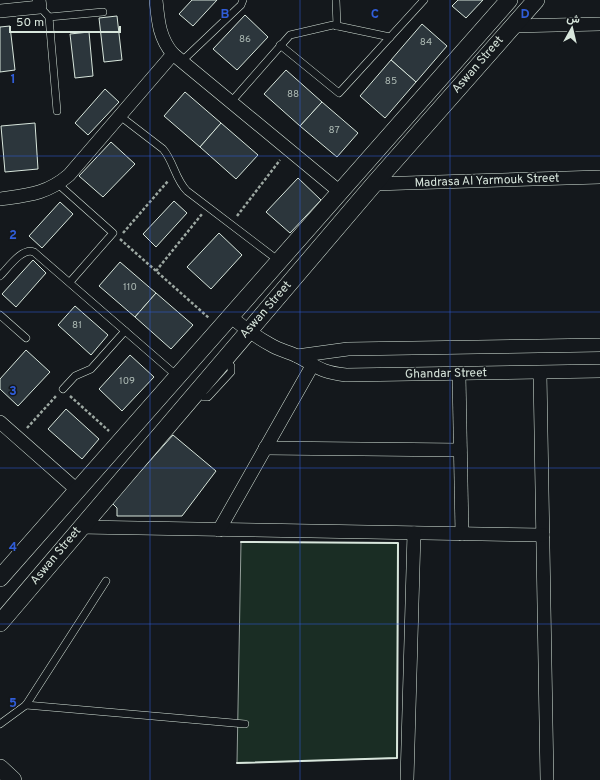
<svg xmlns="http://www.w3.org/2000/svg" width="600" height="780" viewBox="0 0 600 780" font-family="Overpass,Vazirmatn,sans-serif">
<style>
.green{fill:#1a2d24;stroke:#939e99}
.building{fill:#2c363c;stroke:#d8e6dc}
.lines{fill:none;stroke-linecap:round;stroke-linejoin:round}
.service-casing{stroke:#d8e6dc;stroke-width:8}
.minor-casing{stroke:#d8e6dc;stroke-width:14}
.tertiary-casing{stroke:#d8e6dc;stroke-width:18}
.path{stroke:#9da8a2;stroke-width:2.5;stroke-dasharray:3 2;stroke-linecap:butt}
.service{stroke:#14181c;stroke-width:7}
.minor{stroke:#14181c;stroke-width:13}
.tertiary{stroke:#14181c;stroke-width:17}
.wall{stroke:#d8e6dc;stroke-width:2}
.grid{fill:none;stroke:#305dd8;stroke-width:1;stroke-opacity:0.55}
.labels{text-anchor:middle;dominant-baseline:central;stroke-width:3;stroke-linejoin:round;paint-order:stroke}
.number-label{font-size:10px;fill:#adbab4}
.street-label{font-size:12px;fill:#d8e6dc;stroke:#14181c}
.grid-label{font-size:13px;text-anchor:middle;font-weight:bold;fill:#305dd8;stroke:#14181c;stroke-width:3;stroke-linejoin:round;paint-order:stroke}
</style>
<rect width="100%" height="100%" fill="#14181c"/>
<path class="green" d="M 241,542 L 398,543 L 397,758 L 237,763 Z"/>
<g class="building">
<path d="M 192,0 L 217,0 L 193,26 L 179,14 Z"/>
<path d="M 458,0 L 483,0 L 466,18 L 452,6 Z"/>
<path d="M 245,15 L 268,37 L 237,70 L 213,49 Z"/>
<path d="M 117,16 L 122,60 L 104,62 L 99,18 Z"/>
<path d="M 422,24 L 447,46 L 416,82 L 391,60 Z"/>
<path d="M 10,26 L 15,70 L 0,72 L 0,27 Z"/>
<path d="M 89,32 L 93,76 L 75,78 L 70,34 Z"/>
<path d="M 391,60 L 416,82 L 385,118 L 360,96 Z"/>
<path d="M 286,70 L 322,102 L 300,126 L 264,94 Z"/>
<path d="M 105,89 L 119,102 L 88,135 L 75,123 Z"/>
<path d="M 185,92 L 221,123 L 200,147 L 164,116 Z"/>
<path d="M 322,102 L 358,133 L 337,157 L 300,126 Z"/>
<path d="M 35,123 L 38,169 L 5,172 L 1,126 Z"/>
<path d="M 221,123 L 258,155 L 236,179 L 200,147 Z"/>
<path d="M 111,142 L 135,164 L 103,197 L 79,176 Z"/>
<path d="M 298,178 L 321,200 L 290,233 L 266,212 Z"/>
<path d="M 174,201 L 187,213 L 156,247 L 143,234 Z"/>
<path d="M 60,202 L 73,214 L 42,248 L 29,236 Z"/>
<path d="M 219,233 L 242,255 L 211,289 L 187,267 Z"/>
<path d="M 33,260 L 46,273 L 16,307 L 2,294 Z"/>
<path d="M 120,262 L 156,293 L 135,317 L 99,286 Z"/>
<path d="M 156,293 L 193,325 L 171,349 L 135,317 Z"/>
<path d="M 75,306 L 108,335 L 91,355 L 58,325 Z"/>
<path d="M 26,350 L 50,372 L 18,406 L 0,389 L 0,379 Z"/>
<path d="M 130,355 L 154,377 L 122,411 L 99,389 Z"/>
<path d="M 66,409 L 99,439 L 82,459 L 48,429 Z"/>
<path d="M 173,435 L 216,471 L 182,516 L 117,516 L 117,508 L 112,503 Z"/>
</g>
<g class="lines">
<defs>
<g id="service">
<path d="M 336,0 L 337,26"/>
<path d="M 40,7 L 49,17 L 103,12"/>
<path d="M 49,17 L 57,111"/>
<path d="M 280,45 L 339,93 L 424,0"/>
<path d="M 182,61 L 241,5 L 243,0"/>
<path d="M 231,102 L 290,35 L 333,25 L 390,37"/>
<path d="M 120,116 L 163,149 C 174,162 175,179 187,191 L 279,261"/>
<path d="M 58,184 L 113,233 L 70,282"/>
<path d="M 0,276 C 8,268 22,247 34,252 L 177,376"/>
<path d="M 0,315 L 26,338"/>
<path d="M 63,389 L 75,376 L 91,369 L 125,331"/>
<path d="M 197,391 L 204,397 L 208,397 L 231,372 L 231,366 L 224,360"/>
<path d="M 26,705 L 245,724"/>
<path d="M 0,724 L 26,705 L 106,581"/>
</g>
<g id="minor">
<path d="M 156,0 C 158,20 159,38 173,54 L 340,192"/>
<path d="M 0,11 L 40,7 L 39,0"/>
<path d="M 512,26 L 600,24"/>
<path d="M 374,184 L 600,177"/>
<path d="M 0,199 C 28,195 47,194 69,175 L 173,54"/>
<path d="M 230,316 C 243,327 256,337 271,345 C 279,350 289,352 297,356 C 318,367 320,372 346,375 L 600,371"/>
<path d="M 297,356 L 348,349 L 600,345"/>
<path d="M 540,373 L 547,780"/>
<path d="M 459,375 L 462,534"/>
<path d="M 0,422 L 77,490"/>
<path d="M 265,448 L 460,450"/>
<path d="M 80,527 L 543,535"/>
<path d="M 219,530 L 312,366"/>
<path d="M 407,780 L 414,533"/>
</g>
<g id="tertiary">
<path d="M 0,578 L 509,0"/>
<path d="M 0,623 L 374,184 L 536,0"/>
<path d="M 0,768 L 13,780"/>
</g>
</defs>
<use href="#service" class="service-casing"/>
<use href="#minor" class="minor-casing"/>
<use href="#tertiary" class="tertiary-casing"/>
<g class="path">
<path d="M 237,216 L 280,160"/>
<path d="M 123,233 L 168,181"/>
<path d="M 120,239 L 209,318"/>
<path d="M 156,271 L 202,214"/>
<path d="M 70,396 L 109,431"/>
<path d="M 27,428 L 56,396"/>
</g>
<use href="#service" class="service"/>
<use href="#minor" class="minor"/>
<use href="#tertiary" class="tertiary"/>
<path class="wall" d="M 237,763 L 397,758 L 398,543 L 241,542"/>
</g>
<path class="grid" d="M 150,0 L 150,780M 300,0 L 300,780M 450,0 L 450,780M 0,156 L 600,156M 0,312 L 600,312M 0,468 L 600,468M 0,624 L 600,624"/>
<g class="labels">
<g class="number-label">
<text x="245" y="39">86</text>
<text x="426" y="42">84</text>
<text x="391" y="81">85</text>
<text x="293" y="94">88</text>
<text x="334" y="130">87</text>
<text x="130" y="287">110</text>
<text x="77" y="325">81</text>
<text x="127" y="381">109</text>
</g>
<g class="street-label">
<text transform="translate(478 65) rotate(-49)">Aswan Street</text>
<text transform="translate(487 181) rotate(-2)">Madrasa Al Yarmouk Street</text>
<text transform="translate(266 310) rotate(-49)">Aswan Street</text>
<text transform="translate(446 374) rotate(-1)">Ghandar Street</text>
<text transform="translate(56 556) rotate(-50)">Aswan Street</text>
</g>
</g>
<g class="grid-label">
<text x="225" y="18">B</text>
<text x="375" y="18">C</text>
<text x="525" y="18">D</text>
<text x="13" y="83">1</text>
<text x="13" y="239">2</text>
<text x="13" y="395">3</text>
<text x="13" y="551">4</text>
<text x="13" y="707">5</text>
</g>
<g transform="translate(572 28) rotate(8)" stroke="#14181c" stroke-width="3" paint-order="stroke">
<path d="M0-3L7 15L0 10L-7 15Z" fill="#d8e6dc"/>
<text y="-6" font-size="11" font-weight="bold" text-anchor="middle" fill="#d8e6dc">ش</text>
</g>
<path d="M10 26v6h110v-6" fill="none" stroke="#d8e6dc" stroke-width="2"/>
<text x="16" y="26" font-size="12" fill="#d8e6dc" stroke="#14181c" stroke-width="3" paint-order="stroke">50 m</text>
</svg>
